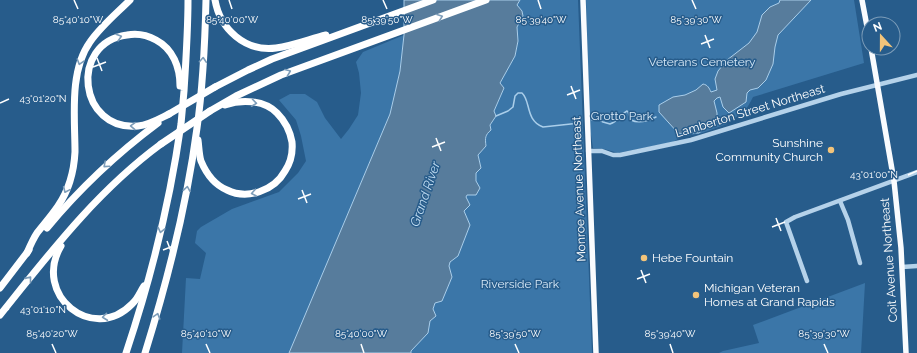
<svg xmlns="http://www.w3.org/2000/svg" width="917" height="353" viewBox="0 0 917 353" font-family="Raleway,sans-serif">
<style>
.green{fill:#3b76a8}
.water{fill:#577c9c;stroke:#aaceea}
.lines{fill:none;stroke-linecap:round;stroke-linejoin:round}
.stream{stroke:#aaceea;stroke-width:1.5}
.minor{stroke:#b5d2ea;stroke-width:4.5}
.major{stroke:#f9fbfe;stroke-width:5.5}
.highway{stroke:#fff;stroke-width:7}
.highway-bridge{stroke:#fff;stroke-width:7}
.oneway{stroke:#7d9db9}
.ticks{fill:none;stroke:#fff;stroke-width:1.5}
.poi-dot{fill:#f3c47a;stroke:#275c8b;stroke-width:1.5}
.labels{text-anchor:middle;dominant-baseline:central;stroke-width:3;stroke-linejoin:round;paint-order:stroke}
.park-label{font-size:12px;fill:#d9eaf8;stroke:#275c8b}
.street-label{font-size:12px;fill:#fff;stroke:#275c8b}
.poi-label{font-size:12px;fill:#fff;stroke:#275c8b;text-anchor:start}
.water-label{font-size:13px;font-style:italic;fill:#c1dcf1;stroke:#275c8b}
.ticks-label{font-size:10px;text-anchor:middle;fill:#fff;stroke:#275c8b;stroke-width:3;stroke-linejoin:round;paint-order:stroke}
</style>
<rect width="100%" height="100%" fill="#275c8b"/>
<g class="green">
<path d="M 520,0 L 578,0 L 592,353 L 411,353 L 411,351 L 427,333 L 433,309 L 450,262 L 458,256 L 466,197 L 476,181 L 476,173 L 481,168 L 478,155 L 486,146 C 485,134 489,126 496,116 L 494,111 L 504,88 L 500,83 L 515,56 L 518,41 L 517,27 L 523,16 L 522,11 L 517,5 Z"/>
<path d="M 586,0 L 854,0 L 864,63 L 753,97 C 747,110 740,117 726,122 L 727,124 L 702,133 L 681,137 L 673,142 L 618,153 L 604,149 L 593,148 L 591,135 L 590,134 Z"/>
<path d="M 404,35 L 400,71 L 390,114 L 289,353 L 182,353 L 186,278 L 200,279 L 206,253 L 195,243 L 197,231 L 201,227 L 232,209 L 279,192 L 298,173 L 306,161 L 301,136 L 296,120 L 279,100 L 290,94 L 305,94 L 317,102 L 325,118 L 341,139 L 349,129 L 358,115 L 361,93 L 359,73 L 356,62 L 363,52 Z"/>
<path d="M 865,283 L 861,353 L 719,353 L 723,351 L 759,343 L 753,325 Z"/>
</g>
<g class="water">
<path d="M 404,0 L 520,0 L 517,5 L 522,11 L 523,16 L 517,27 L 518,41 L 515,56 L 500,83 L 504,88 L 494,111 L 496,116 L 490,125 L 491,130 C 485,135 485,138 486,146 L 478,155 L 481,168 L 476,173 L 476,181 L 480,188 L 476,195 L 467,195 L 466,197 L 470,205 L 464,211 L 470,225 L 458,256 L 450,262 L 449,266 L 452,277 L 442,301 L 435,303 L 433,309 L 436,316 L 430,321 L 428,333 L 411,351 L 411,353 L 289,353 L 390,114 L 400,71 L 404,35 Z"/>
<path d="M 780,0 L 811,0 L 778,35 L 775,47 L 773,64 L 766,80 L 758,88 L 750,90 L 747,93 L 746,102 L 729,113 L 723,107 L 720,97 L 717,98 L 714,101 L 717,113 L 717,121 C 711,126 704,128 699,133 L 692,133 L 685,134 L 678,133 L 659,112 L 659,105 L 673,97 L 685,95 L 696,90 L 703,84 C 708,85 709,88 711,92 L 717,90 L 715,79 L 718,71 L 727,60 L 749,43 L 757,32 L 762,15 L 770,7 L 779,3 Z"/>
</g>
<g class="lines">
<g class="stream">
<path d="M 496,116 L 508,111 L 513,107 L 515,96 L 518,93 L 522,93 C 531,101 525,120 543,127 L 580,123"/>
<path d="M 592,120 L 598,119 L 603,122 L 610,124 C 619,121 619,115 627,111 L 628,112 L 631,120 C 639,124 648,121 656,117"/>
</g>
<g class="minor">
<path d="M 588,151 L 602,151 L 613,155 L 620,155 L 691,140 L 841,94 L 917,75"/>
<path d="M 840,201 L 848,220 L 860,263"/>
<path d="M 902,267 L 917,266"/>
<path d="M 807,281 L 786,222 L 795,217 L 917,172"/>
</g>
<g class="major">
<path d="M 583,0 L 596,353"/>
<path d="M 862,0 L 869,37"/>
<path d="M 871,48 L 894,181 L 901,248 L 906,353"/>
</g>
<g class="highway">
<path d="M 215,0 C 220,29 245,52 276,48 C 293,46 310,39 326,35"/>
<path d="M 215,87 L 248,70 L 272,59 L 433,0"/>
<path d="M 210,111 L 236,96 L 281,75 L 486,0"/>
<path d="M 169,114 C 159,119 149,125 138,126 C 79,132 68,43 127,35 C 137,33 147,35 156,40 C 173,49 180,67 180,86"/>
<path d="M 198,140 C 199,147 199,155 201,161 C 206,173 215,185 227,190 C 247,200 274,191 285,171 C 291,162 293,153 292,142 C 290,131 285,121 277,113 C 264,100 242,99 225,105"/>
<path d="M 47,228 C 81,187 115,155 158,123"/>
<path d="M 61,246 C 32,295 93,344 132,304 C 138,299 140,292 144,286"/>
<path d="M 27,253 C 30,246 33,239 37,233 C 44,224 52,215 58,206 C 69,190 74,171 75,152 C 75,118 69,71 90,42 C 101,26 117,13 130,0"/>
<path d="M 0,288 L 29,250"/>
<path d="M 0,315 C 49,254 97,191 161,144"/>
<path d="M 126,353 C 151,278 170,202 181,124 C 182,113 183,102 184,91 C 186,60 188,30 188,0"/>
<path d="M 145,353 C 168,279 187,204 197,128 C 203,86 205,42 206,0"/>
</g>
<g class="highway-bridge">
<path d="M 169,114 L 215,87"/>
<path d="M 161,144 L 210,111"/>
</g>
</g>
<defs><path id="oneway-chevron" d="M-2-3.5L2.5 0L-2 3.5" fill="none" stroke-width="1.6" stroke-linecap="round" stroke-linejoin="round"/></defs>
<g class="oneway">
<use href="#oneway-chevron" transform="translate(440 17) rotate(-20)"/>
<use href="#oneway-chevron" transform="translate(119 37) rotate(-16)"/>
<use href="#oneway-chevron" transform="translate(203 60) rotate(-86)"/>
<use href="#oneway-chevron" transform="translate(80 62) rotate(107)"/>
<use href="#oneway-chevron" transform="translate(288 72) rotate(-21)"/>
<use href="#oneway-chevron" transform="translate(254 103) rotate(8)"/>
<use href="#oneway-chevron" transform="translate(133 126) rotate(-179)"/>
<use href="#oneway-chevron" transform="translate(106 165) rotate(138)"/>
<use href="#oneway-chevron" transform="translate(187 189) rotate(-81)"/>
<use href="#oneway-chevron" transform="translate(66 190) rotate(114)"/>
<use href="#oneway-chevron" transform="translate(254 193) rotate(170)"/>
<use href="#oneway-chevron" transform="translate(161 230) rotate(103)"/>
<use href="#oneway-chevron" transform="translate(29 279) rotate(-51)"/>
<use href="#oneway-chevron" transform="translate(157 316) rotate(-73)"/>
<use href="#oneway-chevron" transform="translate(105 317) rotate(173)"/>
</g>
<path class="ticks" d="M 74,0 L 78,9M 229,0 L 232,9M 383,0 L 387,9M 538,0 L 541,9M 692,0 L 696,9M 705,35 L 710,48M 701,44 L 714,39M 97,58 L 102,71M 93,67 L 106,62M 571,86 L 576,99M 567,95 L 580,90M 0,103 L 9,99M 436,138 L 441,151M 432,147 L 445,142M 908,175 L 917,171M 302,190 L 307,203M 298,199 L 311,194M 776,218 L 781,231M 772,227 L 785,222M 167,241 L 172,254M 163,250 L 176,245M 641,270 L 646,283M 637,279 L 650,274M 0,313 L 9,309M 52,344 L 56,353M 206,344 L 210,353M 361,344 L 364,353M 515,344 L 519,353M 670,344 L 673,353M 824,344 L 828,353"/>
<g class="poi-dot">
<circle cx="831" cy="150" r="4"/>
<circle cx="644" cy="258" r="4"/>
<circle cx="696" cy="295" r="4"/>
</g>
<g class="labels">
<g class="park-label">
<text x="702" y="62">Veterans Cemetery</text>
<text x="622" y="116">Grotto Park</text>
<text x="520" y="284">Riverside Park</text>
</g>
<g class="street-label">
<text transform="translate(750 111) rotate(-17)">Lamberton Street Northeast</text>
<text transform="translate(579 189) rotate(-92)">Monroe Avenue Northeast</text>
<text transform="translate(889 260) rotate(-94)">Coit Avenue Northeast</text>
</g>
<g class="poi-label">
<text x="823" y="143" text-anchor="end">Sunshine<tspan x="823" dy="14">Community Church</tspan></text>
<text x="652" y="258">Hebe Fountain</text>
<text x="704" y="288">Michigan Veteran<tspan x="704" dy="14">Homes at Grand Rapids</tspan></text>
</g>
<g class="water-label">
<text transform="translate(425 194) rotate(-71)">Grand River</text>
</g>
</g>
<g class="ticks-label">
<text x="78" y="23">85°40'10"W</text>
<text x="541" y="23">85°39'40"W</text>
<text x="696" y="23">85°39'30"W</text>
<text x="232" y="23">85°40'00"W</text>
<text x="387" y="23">85°39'50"W</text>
<text x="43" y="102">43°01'20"N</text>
<text x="874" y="178">43°01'00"N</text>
<text x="43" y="313">43°01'10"N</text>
<text x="52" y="337">85°40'20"W</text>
<text x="206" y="337">85°40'10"W</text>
<text x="361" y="337">85°40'00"W</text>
<text x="515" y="337">85°39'50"W</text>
<text x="670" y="337">85°39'40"W</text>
<text x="824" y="337">85°39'30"W</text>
</g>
<g transform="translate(881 36) rotate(339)"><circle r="19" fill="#275c8b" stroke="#7d9db9"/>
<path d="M0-3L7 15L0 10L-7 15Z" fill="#f3c47a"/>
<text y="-6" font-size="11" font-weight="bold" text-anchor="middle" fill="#ffffff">N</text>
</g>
</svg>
